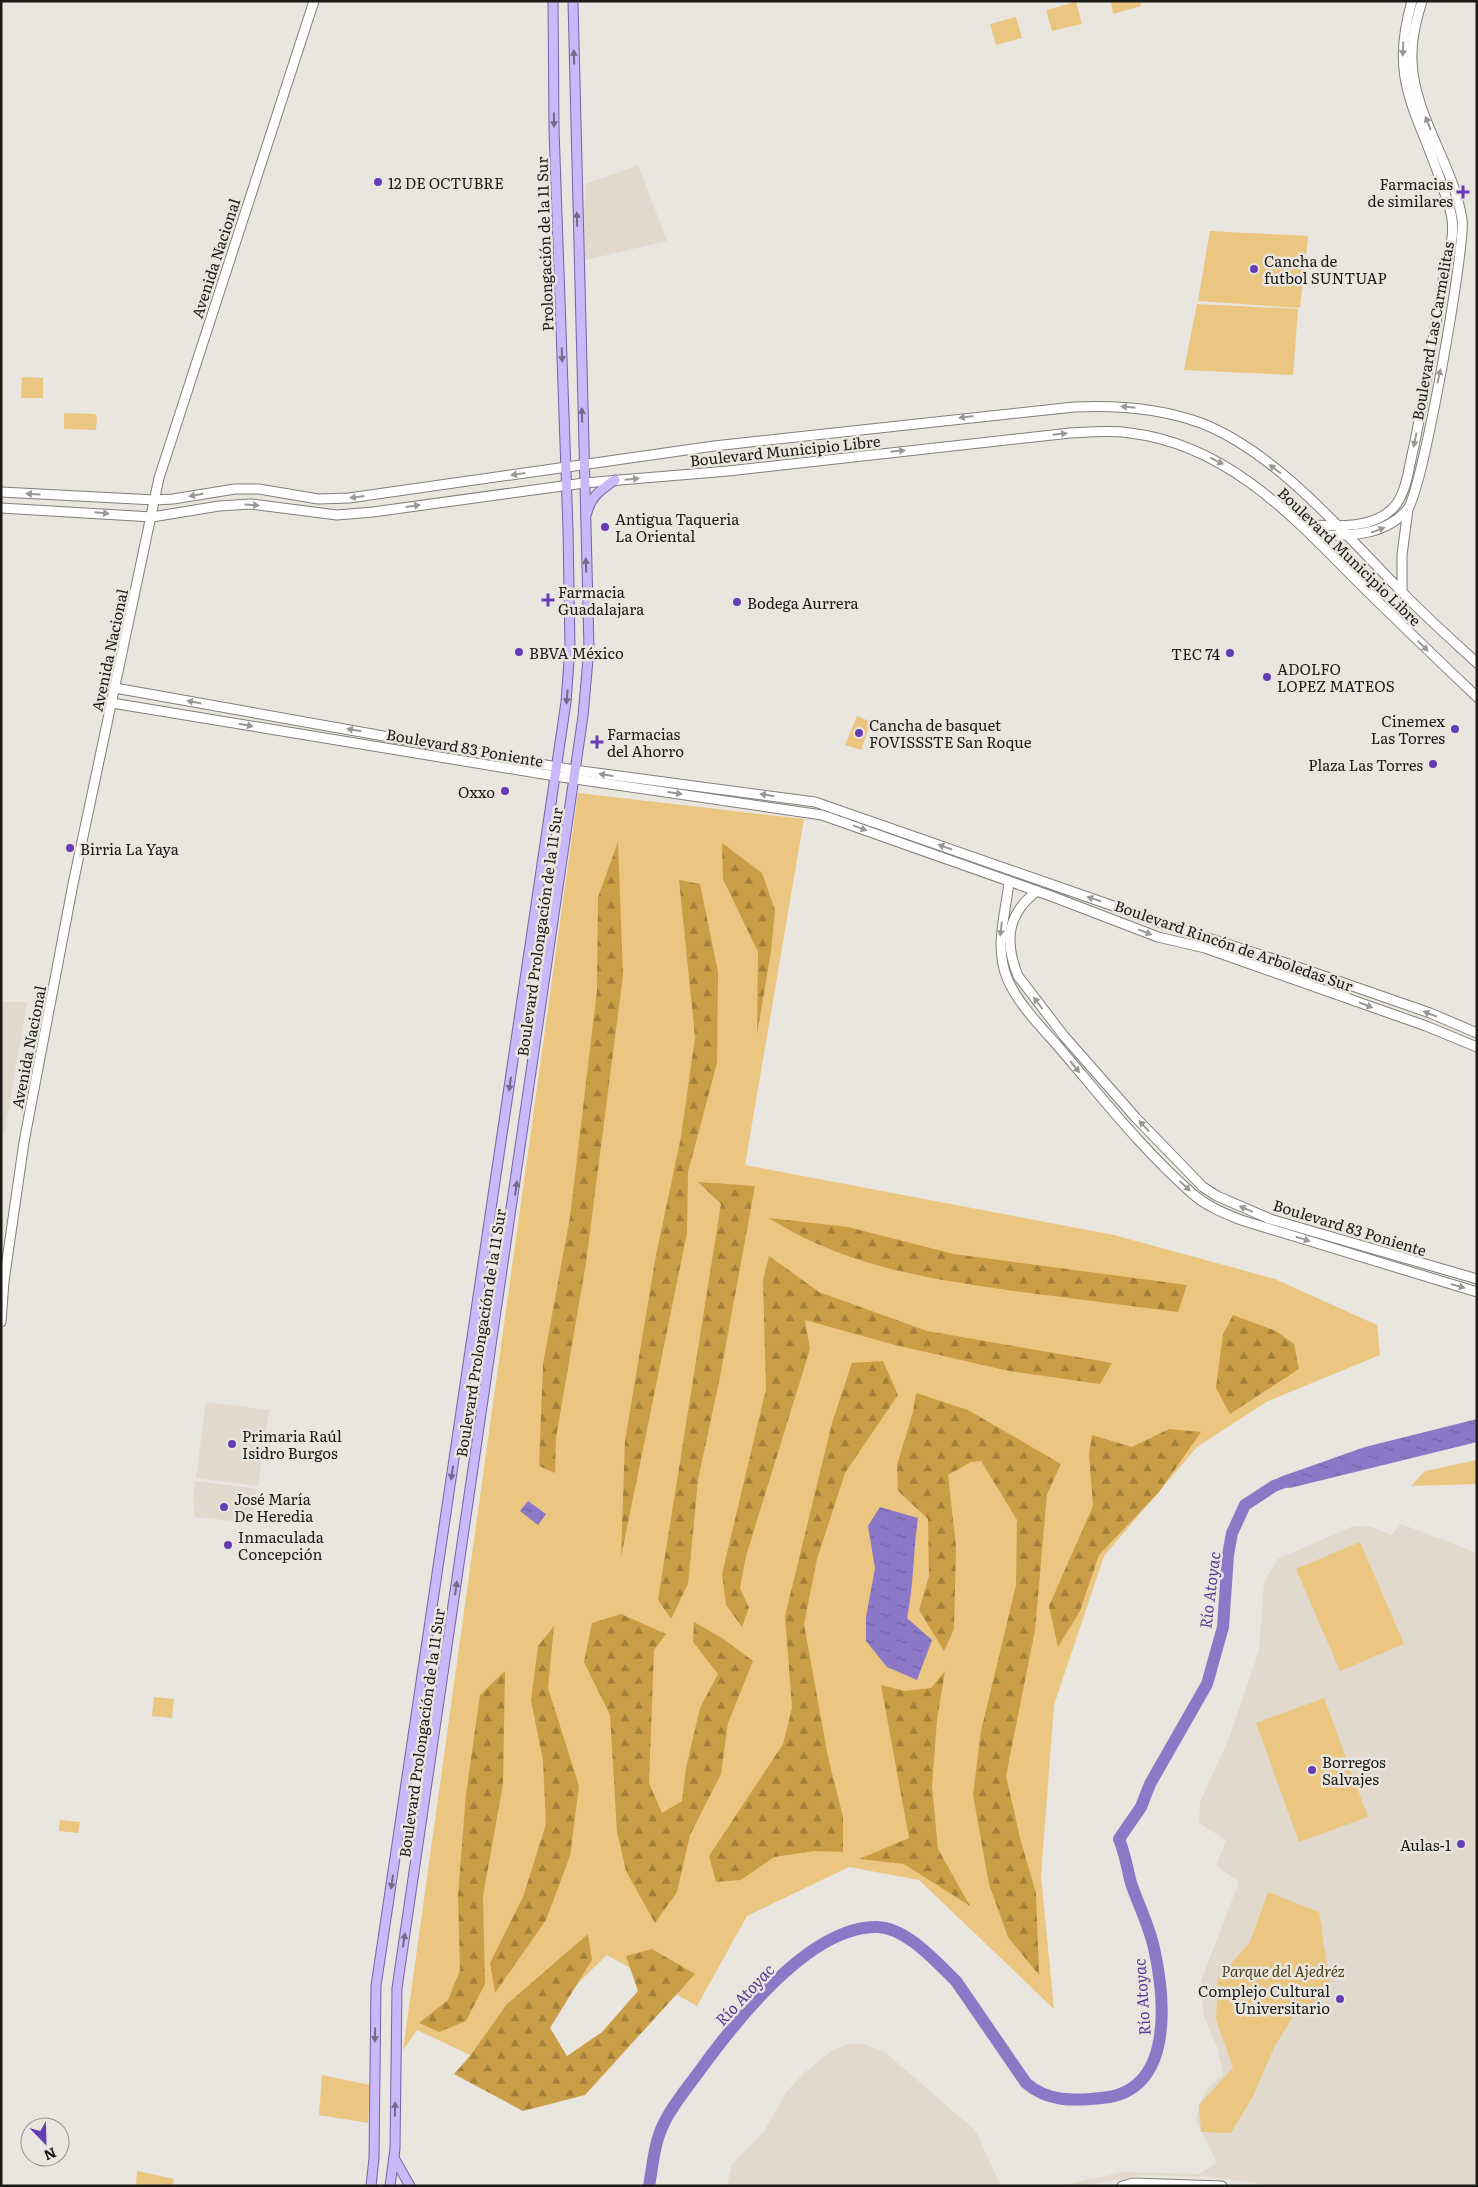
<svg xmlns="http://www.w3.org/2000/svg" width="1478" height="2187" viewBox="0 0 1478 2187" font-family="Literata,serif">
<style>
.built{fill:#e0d9cc}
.green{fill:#ebc681}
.forest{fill:url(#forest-firs)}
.water{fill:url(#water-ripples)}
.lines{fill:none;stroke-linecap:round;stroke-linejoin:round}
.river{stroke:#8b78c6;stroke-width:12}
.secondary-casing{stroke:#827e79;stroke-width:11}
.primary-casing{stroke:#7563a6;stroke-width:11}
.secondary{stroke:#fff;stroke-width:9}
.primary{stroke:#cab9f8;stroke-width:9}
.oneway{fill:#989897}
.oneway2{fill:#726a88}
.poi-dot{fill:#653cb4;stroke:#e9e5df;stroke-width:2}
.labels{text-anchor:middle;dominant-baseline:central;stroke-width:5;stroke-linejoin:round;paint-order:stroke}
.poi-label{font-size:15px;fill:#1b1a17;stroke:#e9e5df;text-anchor:start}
.street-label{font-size:15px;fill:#1b1a17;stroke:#e9e5df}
.park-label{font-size:15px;font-style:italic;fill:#4f3c18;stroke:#e9e5df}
.water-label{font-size:16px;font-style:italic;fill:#563896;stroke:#e9e5df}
</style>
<defs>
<pattern id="forest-firs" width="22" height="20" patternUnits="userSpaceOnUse" patternTransform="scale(1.25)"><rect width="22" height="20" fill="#ca9e47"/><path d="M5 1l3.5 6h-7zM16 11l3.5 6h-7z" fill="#a3803a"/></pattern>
<pattern id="water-ripples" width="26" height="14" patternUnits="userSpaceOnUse" patternTransform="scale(1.25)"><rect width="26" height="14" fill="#8b78c6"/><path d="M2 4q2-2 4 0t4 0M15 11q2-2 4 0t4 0" fill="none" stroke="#7162a0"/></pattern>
</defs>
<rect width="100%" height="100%" fill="#e9e5df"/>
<g class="built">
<path d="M 638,165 L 667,241 L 581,261 L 586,184 Z"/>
<path d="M 1,1002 L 27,1002 L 4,1135 L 1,1135 Z"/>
<path d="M 206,1402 L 269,1410 L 258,1486 L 196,1478 Z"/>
<path d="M 196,1481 L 257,1489 L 252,1523 L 195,1517 L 193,1498 Z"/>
<path d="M 1401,1524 L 1477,1553 L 1477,2186 L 1277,2186 L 1208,2177 L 1141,2175 L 1084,2186 L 1058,2186 L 1125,2172 L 1199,2174 L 1217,2163 L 1196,2120 L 1199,2105 L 1207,2089 L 1223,2075 L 1217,2047 L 1204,2016 L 1201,1981 L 1239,1882 L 1216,1866 L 1226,1840 L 1199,1823 L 1200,1802 L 1229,1738 L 1259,1651 L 1264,1582 L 1278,1559 L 1353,1526 L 1371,1527 L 1391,1535 Z"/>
<path d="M 847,2044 L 865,2044 L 887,2054 L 975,2130 L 1001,2186 L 727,2186 L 732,2164 L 763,2133 L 787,2091 L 804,2073 L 832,2051 Z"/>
</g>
<g class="green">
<path d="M 1111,1 L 1140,1 L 1141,6 L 1113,14 Z"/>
<path d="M 1076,2 L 1082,24 L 1052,31 L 1046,10 Z"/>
<path d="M 1016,17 L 1022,38 L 996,45 L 990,24 Z"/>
<path d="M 1210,231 L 1308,236 L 1300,308 L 1198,301 Z"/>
<path d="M 1197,304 L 1298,309 L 1293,375 L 1184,370 Z"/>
<path d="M 22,377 L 43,378 L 43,398 L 21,398 Z"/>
<path d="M 66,413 L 95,414 L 97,417 L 96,430 L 64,429 L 64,414 Z"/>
<path d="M 857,716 L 871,722 L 861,750 L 845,745 Z"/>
<path d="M 578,793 L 804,819 L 745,1165 L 1114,1235 L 1275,1279 L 1377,1325 L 1380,1355 L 1268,1401 L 1197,1447 L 1104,1556 L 1054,1705 L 1041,1876 L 1054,2009 L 919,1880 L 849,1867 L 747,1916 L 697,2006 L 607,1955 L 538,2022 L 487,2063 L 417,2030 L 403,2050 Z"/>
<path d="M 1477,1460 L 1477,1484 L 1411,1486 L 1425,1471 Z"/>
<path d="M 1360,1542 L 1404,1644 L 1340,1671 L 1296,1569 Z"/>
<path d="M 154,1697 L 174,1699 L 172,1718 L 152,1716 Z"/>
<path d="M 1324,1698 L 1368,1817 L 1299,1842 L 1256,1723 Z"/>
<path d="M 60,1820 L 80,1822 L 78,1833 L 59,1831 Z"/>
<path d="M 1268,1892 L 1319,1912 L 1331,1991 L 1294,2015 L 1275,2046 L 1252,2098 L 1231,2133 L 1201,2132 L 1199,2105 L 1233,2068 L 1216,2019 L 1218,1978 L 1250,1942 Z"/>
<path d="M 322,2075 L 370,2085 L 368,2123 L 319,2115 Z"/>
<path d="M 137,2171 L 174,2179 L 173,2186 L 136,2186 Z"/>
</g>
<g class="forest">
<path d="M 618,842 L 623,975 L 586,1263 L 556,1438 L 555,1473 L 539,1466 L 543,1364 L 570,1217 L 597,990 L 598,897 Z"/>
<path d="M 722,843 L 762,873 L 775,910 L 771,951 L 757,1035 L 758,952 L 723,879 Z"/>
<path d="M 679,880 L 700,884 L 718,972 L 717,1063 L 688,1172 L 687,1233 L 621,1557 L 625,1441 L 656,1255 L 681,1137 L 695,1037 Z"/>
<path d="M 698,1182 L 755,1186 L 720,1377 L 698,1480 L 688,1584 L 671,1619 L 658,1600 L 721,1204 Z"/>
<path d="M 769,1218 L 848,1227 L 954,1254 L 1187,1285 L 1178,1312 C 1126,1305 1074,1299 1022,1292 C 934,1280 845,1267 769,1218 Z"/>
<path d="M 769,1256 L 819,1292 L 927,1331 L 1112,1363 L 1100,1384 L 1009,1371 L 895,1345 L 805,1320 L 810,1349 L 746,1556 L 740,1588 L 749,1608 L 742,1627 L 726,1605 L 722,1574 L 766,1389 L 763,1280 Z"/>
<path d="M 1233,1315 L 1276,1331 L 1294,1344 L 1299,1369 L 1230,1414 L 1216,1388 L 1223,1334 Z"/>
<path d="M 883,1361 L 898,1395 L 845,1473 L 817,1559 L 804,1624 L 828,1757 L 843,1817 L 843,1852 L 814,1851 L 774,1857 L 741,1880 L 716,1882 L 709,1856 L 783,1744 L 792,1708 L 785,1616 L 832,1423 L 852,1363 Z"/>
<path d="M 916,1393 L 968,1410 L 1061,1464 L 1047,1494 L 1035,1630 L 1006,1776 L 1021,1842 L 1036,1893 L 1039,1975 L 1008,1937 L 989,1884 L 973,1795 L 981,1731 L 1016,1585 L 1017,1520 L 981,1461 L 971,1462 L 948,1475 L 956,1546 L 954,1629 L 944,1651 L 919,1610 L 929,1576 L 928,1519 L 898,1491 L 897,1465 L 913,1412 Z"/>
<path d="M 1169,1429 L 1201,1432 L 1159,1492 L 1099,1555 L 1080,1611 L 1058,1647 L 1049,1606 L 1093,1506 L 1089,1455 L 1092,1435 L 1132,1447 Z"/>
<path d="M 621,1614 L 666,1634 L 654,1650 L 649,1783 L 662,1813 L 682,1801 L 686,1768 L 700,1708 L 718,1674 L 693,1642 L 694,1622 L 722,1638 L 753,1661 L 728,1723 L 721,1774 L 690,1835 L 677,1892 L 655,1923 L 626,1871 L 617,1832 L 610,1715 L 584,1662 L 592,1623 Z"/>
<path d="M 554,1626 L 548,1688 L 579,1786 L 570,1856 L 546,1920 L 495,1993 L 490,1963 L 523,1897 L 546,1824 L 543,1761 L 531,1700 L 538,1646 Z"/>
<path d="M 505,1671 L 503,1784 L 483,1896 L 485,1984 L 466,2021 L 439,2032 L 419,2023 L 448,2000 L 460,1970 L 458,1896 L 466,1794 L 480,1695 Z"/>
<path d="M 945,1671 L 937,1720 L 932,1786 L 938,1849 L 970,1906 L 904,1864 L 859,1859 L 909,1838 L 881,1685 L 905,1691 L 931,1688 Z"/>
<path d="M 588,1934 L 592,1960 L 550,2028 L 567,2056 L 602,2032 L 638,1991 L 626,1956 L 652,1949 L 695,1974 L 585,2095 L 523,2111 L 454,2074 L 470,2056 L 507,2004 Z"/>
</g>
<g class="water">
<path d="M 1477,1419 L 1477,1442 L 1290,1488 L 1274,1486 L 1280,1477 L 1365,1447 Z"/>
<path d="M 528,1501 L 546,1514 L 538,1525 L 520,1511 Z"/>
<path d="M 880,1507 L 918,1518 C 913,1551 914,1585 907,1618 L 932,1640 L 917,1680 L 887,1667 L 866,1641 L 866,1617 L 875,1568 L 868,1526 Z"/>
</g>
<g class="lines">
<path class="river" d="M 649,2186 C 653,2164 654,2143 664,2123 C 672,2106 686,2089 698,2073 C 734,2023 809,1926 877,1927 C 907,1928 935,1961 956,1981 L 1026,2083 C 1048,2102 1073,2101 1101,2098 C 1175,2093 1165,1998 1154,1948 C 1149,1925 1138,1904 1131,1883 C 1127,1868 1125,1853 1119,1839 L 1141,1807 L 1150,1784 L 1207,1684 L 1223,1627 L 1228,1555 L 1232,1533 L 1245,1505 L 1274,1486 L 1290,1480"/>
<defs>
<g id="secondary">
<path d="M 1,492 L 155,500 L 173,499 L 235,489 L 259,489 L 318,499 L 349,498 L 714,446 L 1074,407 C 1117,405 1160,408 1201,423 C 1276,452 1344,533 1400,590 C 1424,615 1451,639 1477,663"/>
<path d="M 1,508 L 152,517 L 219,506 L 251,504 L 337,515 L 373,512 L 584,483 L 728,471 L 1070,433 C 1090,432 1110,430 1130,433 C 1224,444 1289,512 1352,576 C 1393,617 1435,657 1477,697"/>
<path d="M 1301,525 C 1330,525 1370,531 1392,509 C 1407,495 1409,465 1414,446 C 1425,393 1433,339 1442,286 C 1446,264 1455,241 1452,219 C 1450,205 1444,192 1440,179 C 1416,108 1389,80 1412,1"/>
<path d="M 1312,536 C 1346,535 1382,538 1407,510 C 1422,494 1466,246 1462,219 C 1453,164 1414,116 1412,61 C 1411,40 1416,21 1422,1"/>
<path d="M 1402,592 L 1402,555 L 1408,509"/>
<path d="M 115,688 L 574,770 L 815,802 L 1165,924 L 1292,965 L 1430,1013 L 1477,1033"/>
<path d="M 112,703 L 555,776 L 822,815 L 1051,896 L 1158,937 L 1205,948 L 1426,1026 L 1477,1047"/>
<path d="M 1009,881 C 1006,914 994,945 1007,978 C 1017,1002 1039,1025 1056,1044 C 1100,1095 1143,1151 1194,1195 C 1208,1207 1224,1213 1241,1220 L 1477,1292"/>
<path d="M 1037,891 C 1007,914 1004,941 1018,976 L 1064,1036 L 1136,1118 L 1203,1187 L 1217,1196 L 1270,1219 L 1477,1279"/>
<path d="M 1,1322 L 4,1281 L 24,1142 L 73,884 L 159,478 L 314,1"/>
<path d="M 1122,2186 L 1133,2183 L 1222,2186"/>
</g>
<g id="primary">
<path d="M 587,513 C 590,497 602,489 615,480"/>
<path d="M 394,2158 L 410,2186"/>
<path d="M 371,2186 L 374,2158 L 376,1986 L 566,702 L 570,648 L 568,529 L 554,129 L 553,1"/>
<path d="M 390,2186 L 395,2149 L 397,1988 L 583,716 L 589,648 L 573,1"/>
</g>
</defs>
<use href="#secondary" class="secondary-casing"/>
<use href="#primary" class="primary-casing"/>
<use href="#secondary" class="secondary"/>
<use href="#primary" class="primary"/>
</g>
<defs><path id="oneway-solid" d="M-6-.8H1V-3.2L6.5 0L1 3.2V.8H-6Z" transform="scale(1.25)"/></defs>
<g class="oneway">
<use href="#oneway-solid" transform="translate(1403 49) rotate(93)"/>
<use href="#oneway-solid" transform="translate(1428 123) rotate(-111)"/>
<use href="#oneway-solid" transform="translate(1439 376) rotate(-78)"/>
<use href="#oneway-solid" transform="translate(1128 407) rotate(-174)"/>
<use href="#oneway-solid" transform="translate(966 417) rotate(173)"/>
<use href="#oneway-solid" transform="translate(1060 434) rotate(-6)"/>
<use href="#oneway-solid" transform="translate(1415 440) rotate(102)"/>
<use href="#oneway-solid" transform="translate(898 451) rotate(-6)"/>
<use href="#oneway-solid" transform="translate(1217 461) rotate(26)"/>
<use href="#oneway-solid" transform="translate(1275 469) rotate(-143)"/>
<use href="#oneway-solid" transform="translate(518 474) rotate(172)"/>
<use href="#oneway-solid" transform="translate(632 479) rotate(-5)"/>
<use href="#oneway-solid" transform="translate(33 494) rotate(-177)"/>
<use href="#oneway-solid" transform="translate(196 495) rotate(170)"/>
<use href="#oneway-solid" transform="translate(357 497) rotate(173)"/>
<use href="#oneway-solid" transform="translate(252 505) rotate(3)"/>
<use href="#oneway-solid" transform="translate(413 506) rotate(-8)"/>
<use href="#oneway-solid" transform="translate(102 513) rotate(5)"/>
<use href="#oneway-solid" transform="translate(1378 530) rotate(-20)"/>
<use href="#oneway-solid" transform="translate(1423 646) rotate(44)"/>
<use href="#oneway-solid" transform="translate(194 702) rotate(-169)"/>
<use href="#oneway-solid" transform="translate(246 725) rotate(10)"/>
<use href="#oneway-solid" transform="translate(354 730) rotate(-170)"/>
<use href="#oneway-solid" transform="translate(606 775) rotate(-172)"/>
<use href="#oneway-solid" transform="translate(675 793) rotate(8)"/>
<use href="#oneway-solid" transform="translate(767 795) rotate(-171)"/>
<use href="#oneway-solid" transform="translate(860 828) rotate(20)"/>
<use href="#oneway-solid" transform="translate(945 847) rotate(-161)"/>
<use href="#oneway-solid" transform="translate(1094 899) rotate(-162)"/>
<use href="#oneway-solid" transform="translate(1001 929) rotate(96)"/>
<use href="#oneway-solid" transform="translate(1145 932) rotate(21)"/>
<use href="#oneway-solid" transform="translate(1038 1003) rotate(-127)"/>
<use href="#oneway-solid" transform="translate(1366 1005) rotate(21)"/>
<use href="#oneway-solid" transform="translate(1430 1014) rotate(-159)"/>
<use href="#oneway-solid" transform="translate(1075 1067) rotate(50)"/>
<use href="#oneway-solid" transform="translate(1144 1126) rotate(-133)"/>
<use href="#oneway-solid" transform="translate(1185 1186) rotate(43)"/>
<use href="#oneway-solid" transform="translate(1246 1209) rotate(-157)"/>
<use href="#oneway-solid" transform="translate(1303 1239) rotate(17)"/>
<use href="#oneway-solid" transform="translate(1458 1286) rotate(16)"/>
</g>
<g class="oneway2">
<use href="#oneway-solid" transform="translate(574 57) rotate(-91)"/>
<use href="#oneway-solid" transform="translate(554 120) rotate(90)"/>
<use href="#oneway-solid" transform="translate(577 219) rotate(-91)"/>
<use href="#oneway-solid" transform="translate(562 355) rotate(88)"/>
<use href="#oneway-solid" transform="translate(582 415) rotate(-91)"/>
<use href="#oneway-solid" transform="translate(586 565) rotate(-92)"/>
<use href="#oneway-solid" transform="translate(567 697) rotate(95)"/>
<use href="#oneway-solid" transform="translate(510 1084) rotate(98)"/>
<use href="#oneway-solid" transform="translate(516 1188) rotate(-82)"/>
<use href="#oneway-solid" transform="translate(452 1473) rotate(98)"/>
<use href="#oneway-solid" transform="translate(456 1588) rotate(-82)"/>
<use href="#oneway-solid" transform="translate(392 1882) rotate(98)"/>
<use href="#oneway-solid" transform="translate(404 1940) rotate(-82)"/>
<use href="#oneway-solid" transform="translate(375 2035) rotate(91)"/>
<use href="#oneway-solid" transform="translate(395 2109) rotate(-89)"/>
</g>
<g class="poi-dot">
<circle cx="378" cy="182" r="5"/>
<path d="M1460.5 184.5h5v5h5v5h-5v5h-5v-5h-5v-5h5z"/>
<circle cx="1254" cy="269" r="5"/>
<circle cx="605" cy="527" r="5"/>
<path d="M545.5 592.5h5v5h5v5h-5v5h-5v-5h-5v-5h5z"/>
<circle cx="737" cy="602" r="5"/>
<circle cx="519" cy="652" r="5"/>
<circle cx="1230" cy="653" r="5"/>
<circle cx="1267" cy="677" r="5"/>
<circle cx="1455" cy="729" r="5"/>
<circle cx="859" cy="733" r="5"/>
<path d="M594.5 734.5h5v5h5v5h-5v5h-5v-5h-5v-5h5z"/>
<circle cx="1433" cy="764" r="5"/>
<circle cx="505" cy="791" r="5"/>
<circle cx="70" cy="848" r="5"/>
<circle cx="232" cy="1444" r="5"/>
<circle cx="224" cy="1507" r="5"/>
<circle cx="228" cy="1545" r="5"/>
<circle cx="1312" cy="1770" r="5"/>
<circle cx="1461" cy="1844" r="5"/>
<circle cx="1340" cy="1999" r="5"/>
</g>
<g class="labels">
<g class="poi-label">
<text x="388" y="182">12 DE OCTUBRE</text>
<text x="1453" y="183" text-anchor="end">Farmacias<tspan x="1453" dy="17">de similares</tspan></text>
<text x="1264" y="260">Cancha de<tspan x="1264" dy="17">futbol SUNTUAP</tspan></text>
<text x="615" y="518">Antigua Taqueria<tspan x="615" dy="17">La Oriental</tspan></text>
<text x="558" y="591">Farmacia<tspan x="558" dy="17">Guadalajara</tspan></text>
<text x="747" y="602">Bodega Aurrera</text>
<text x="529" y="652">BBVA México</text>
<text x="1220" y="653" text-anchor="end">TEC 74</text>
<text x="1277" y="668">ADOLFO<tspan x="1277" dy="17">LOPEZ MATEOS</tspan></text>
<text x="1445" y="720" text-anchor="end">Cinemex<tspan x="1445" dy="17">Las Torres</tspan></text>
<text x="869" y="724">Cancha de basquet<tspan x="869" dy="17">FOVISSSTE San Roque</tspan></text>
<text x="607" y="733">Farmacias<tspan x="607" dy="17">del Ahorro</tspan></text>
<text x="1423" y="764" text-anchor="end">Plaza Las Torres</text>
<text x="495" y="791" text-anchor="end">Oxxo</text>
<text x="80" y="848">Birria La Yaya</text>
<text x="242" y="1435">Primaria Raúl<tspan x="242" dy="17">Isidro Burgos</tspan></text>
<text x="234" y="1498">José María<tspan x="234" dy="17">De Heredia</tspan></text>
<text x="238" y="1536">Inmaculada<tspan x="238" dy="17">Concepción</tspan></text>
<text x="1322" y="1761">Borregos<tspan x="1322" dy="17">Salvajes</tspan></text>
<text x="1451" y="1844" text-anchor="end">Aulas-1</text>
<text x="1330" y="1990" text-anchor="end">Complejo Cultural<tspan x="1330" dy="17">Universitario</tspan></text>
</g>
<g class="street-label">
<text transform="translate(544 244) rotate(-92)">Prolongación de la 11 Sur</text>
<text transform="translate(215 258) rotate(-72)">Avenida Nacional</text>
<text transform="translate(1432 331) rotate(-80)">Boulevard Las Carmelitas</text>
<text transform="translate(785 450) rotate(-6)">Boulevard Municipio Libre</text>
<text transform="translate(1350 556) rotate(44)">Boulevard Municipio Libre</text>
<text transform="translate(109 650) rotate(-78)">Avenida Nacional</text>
<text transform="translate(465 747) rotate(10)">Boulevard 83 Poniente</text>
<text transform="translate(539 932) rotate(-82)">Boulevard Prolongación de la 11 Sur</text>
<text transform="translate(1234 945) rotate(19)">Boulevard Rincón de Arboledas Sur</text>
<text transform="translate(28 1047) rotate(-79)">Avenida Nacional</text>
<text transform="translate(1350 1227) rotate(17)">Boulevard 83 Poniente</text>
<text transform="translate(480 1333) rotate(-81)">Boulevard Prolongación de la 11 Sur</text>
<text transform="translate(421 1733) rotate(-82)">Boulevard Prolongación de la 11 Sur</text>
</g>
<g class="park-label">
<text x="1283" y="1970">Parque del Ajedréz</text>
</g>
<g class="water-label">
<text transform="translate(1209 1590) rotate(-83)">Río Atoyac</text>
<text transform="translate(744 1994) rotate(-47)">Río Atoyac</text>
<text transform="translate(1141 1997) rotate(-94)">Río Atoyac</text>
</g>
</g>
<rect width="1478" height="2187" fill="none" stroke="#1b1a17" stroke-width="5"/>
<g transform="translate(45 2142) rotate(157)"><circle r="24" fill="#e9e5df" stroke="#97948f"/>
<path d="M0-4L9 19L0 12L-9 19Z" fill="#653cb4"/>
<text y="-8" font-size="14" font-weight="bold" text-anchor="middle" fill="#1b1a17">N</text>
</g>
</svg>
